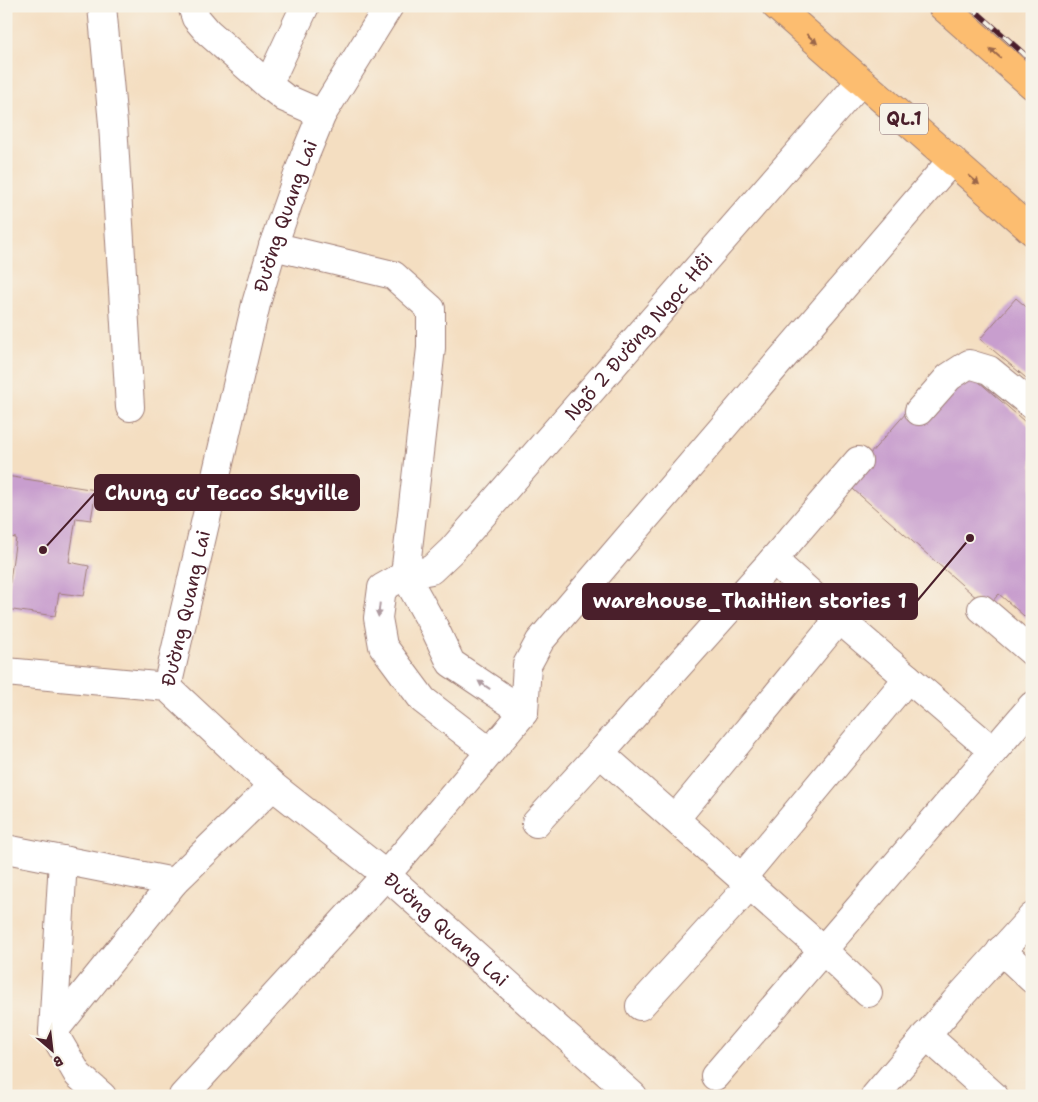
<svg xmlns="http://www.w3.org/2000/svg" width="1038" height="1102" viewBox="0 0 1038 1102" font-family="'Shantell Sans',sans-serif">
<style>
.building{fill:#c89ece}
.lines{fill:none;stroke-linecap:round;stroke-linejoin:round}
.minor-casing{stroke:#9f7e76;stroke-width:30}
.highway-casing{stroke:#9f7e76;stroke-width:30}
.minor{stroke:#fff;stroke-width:28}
.highway{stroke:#fcbd6f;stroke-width:28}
.rail-casing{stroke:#4a1f2b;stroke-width:5.5}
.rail{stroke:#f7f3e8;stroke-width:4;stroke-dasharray:11;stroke-linecap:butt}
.oneway{fill:#9a664a}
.oneway2{fill:#ae9aa0}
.labels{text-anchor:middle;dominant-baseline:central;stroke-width:4;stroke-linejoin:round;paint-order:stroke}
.shield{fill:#f7f3e8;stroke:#7e5f64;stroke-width:1}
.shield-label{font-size:18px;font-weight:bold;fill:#4a1f2b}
.street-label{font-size:19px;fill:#4a1f2b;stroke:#f7f3e8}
.leader{fill:none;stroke:#4a1f2b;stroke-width:2}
.callout-dot{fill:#4a1f2b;stroke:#f7f3e8;stroke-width:2}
.callout{fill:#4a1f2b;stroke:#4a1f2b;stroke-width:2}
.callout-label{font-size:20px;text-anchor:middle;font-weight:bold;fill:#fff}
</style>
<rect width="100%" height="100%" fill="#f7f3e8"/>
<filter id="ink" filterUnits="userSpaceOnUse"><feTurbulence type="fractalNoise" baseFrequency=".02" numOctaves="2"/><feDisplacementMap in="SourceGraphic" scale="10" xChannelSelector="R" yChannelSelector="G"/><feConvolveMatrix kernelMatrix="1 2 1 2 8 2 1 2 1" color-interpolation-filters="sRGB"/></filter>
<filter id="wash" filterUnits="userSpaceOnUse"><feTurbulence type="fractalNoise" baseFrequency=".0096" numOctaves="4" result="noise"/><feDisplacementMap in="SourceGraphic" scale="20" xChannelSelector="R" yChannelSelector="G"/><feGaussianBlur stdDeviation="1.12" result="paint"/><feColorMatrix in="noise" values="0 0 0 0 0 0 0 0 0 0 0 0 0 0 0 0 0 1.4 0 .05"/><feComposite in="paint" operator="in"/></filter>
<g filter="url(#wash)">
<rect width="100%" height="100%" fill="#f4dec1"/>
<g id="blocks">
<g class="building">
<path d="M 1016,298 L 1032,312 L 1032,383 L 980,339 Z"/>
<path d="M 962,367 L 1032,428 L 1032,623 L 999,594 L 987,607 L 845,482 L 907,412 Z"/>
<path d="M 6,476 L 96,490 L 91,520 L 76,518 L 69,562 L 89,566 L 84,596 L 59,593 L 55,616 L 6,609 L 16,538 L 6,536 Z"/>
</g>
</g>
</g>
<g filter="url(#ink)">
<use href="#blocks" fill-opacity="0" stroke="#9f7e76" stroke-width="1"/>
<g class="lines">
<defs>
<g id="minor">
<path d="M 102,6 L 113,124 L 130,407"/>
<path d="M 192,6 L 196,18 L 208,32 L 268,85 L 285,98 L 322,114"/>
<path d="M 268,85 L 305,6"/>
<path d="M 273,246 L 393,275 L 431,309 L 431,348 L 405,575 L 434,627 L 451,663 L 524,712"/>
<path d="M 919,411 L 949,377 L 969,364 L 989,370 L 1032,405"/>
<path d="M 773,560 L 839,619 L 993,751"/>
<path d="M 982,609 L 1032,652"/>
<path d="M 6,672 L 167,687"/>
<path id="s1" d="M 167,687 L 256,304 L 273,246 L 305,155 L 322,114 L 389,6"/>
<path id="s2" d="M 167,687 L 273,786 L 386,875 L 633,1096"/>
<path id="s3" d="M 490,752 L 423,700 L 383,646 L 378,618 L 382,588 L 405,575 L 431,570 L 452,550 L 861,81"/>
<path d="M 600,753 L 773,560 L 858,461"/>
<path d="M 675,819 L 839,619"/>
<path d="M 536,823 L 600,753 L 823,950 L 868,993"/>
<path d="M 6,849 L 174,882"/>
<path d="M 63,860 L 53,1032 L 78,1075 L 102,1096"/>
<path d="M 742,878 L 908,678"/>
<path d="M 1001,950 L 1032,979"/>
<path d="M 640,1006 L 749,886"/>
<path d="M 53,1032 L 174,882 L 273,786"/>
<path d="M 926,1035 L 994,1096"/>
<path d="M 715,1076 L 1032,706"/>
<path d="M 183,1096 L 386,875 L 524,712 L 527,665 L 540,641 L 952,160"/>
<path d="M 875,1096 L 955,1002 L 1032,917"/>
</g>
<g id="highway">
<path d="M 776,6 L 1032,231"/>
<path d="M 942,6 L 1032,85"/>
</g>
</defs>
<use href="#minor" class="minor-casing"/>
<use href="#highway" class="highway-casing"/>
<use href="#minor" class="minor"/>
<use href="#highway" class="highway"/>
<defs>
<path id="rail" d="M 970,6 L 1032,61"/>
</defs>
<use href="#rail" class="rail-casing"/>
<use href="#rail" class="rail"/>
</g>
<defs><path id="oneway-solid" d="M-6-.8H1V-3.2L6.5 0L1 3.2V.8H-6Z" transform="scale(1.25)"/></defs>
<g class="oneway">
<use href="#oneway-solid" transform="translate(812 39) rotate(41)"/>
<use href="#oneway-solid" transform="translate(995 53) rotate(-139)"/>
<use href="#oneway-solid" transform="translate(974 180) rotate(41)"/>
</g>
<g class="oneway2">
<use href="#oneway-solid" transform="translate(379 610) rotate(96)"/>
<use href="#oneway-solid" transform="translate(484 685) rotate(-146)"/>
</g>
</g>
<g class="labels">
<rect class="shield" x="880" y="103.5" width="48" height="31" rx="4"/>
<g class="shield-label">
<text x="904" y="119">QL.1</text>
</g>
<g class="street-label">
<text stroke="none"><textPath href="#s1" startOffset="486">Đường Quang Lai</textPath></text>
<text stroke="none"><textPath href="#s3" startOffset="576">Ngõ 2 Đường Ngọc Hồi</textPath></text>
<text stroke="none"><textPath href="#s1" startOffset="81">Đường Quang Lai</textPath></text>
<text stroke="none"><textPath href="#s2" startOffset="370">Đường Quang Lai</textPath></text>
</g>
</g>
<path class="leader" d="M43 550L95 493M970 538L917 601"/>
<g class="callout-dot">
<circle cx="43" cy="550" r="5"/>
<circle cx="970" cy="538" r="5"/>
</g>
<g class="callout">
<rect x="95" y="475" width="264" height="35" rx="5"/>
<rect x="583" y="584" width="334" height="35" rx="5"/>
</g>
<g class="callout-label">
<text x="227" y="500">Chung cư Tecco Skyville</text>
<text x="750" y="608">warehouse_ThaiHien stories 1</text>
</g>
<rect width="1038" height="1102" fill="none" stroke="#f7f3e8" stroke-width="25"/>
<g transform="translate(52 1050) rotate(152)" stroke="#f7f3e8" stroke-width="4" paint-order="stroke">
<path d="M0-4L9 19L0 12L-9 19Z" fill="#4a1f2b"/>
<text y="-8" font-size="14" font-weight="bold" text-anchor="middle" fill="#4a1f2b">B</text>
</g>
</svg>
